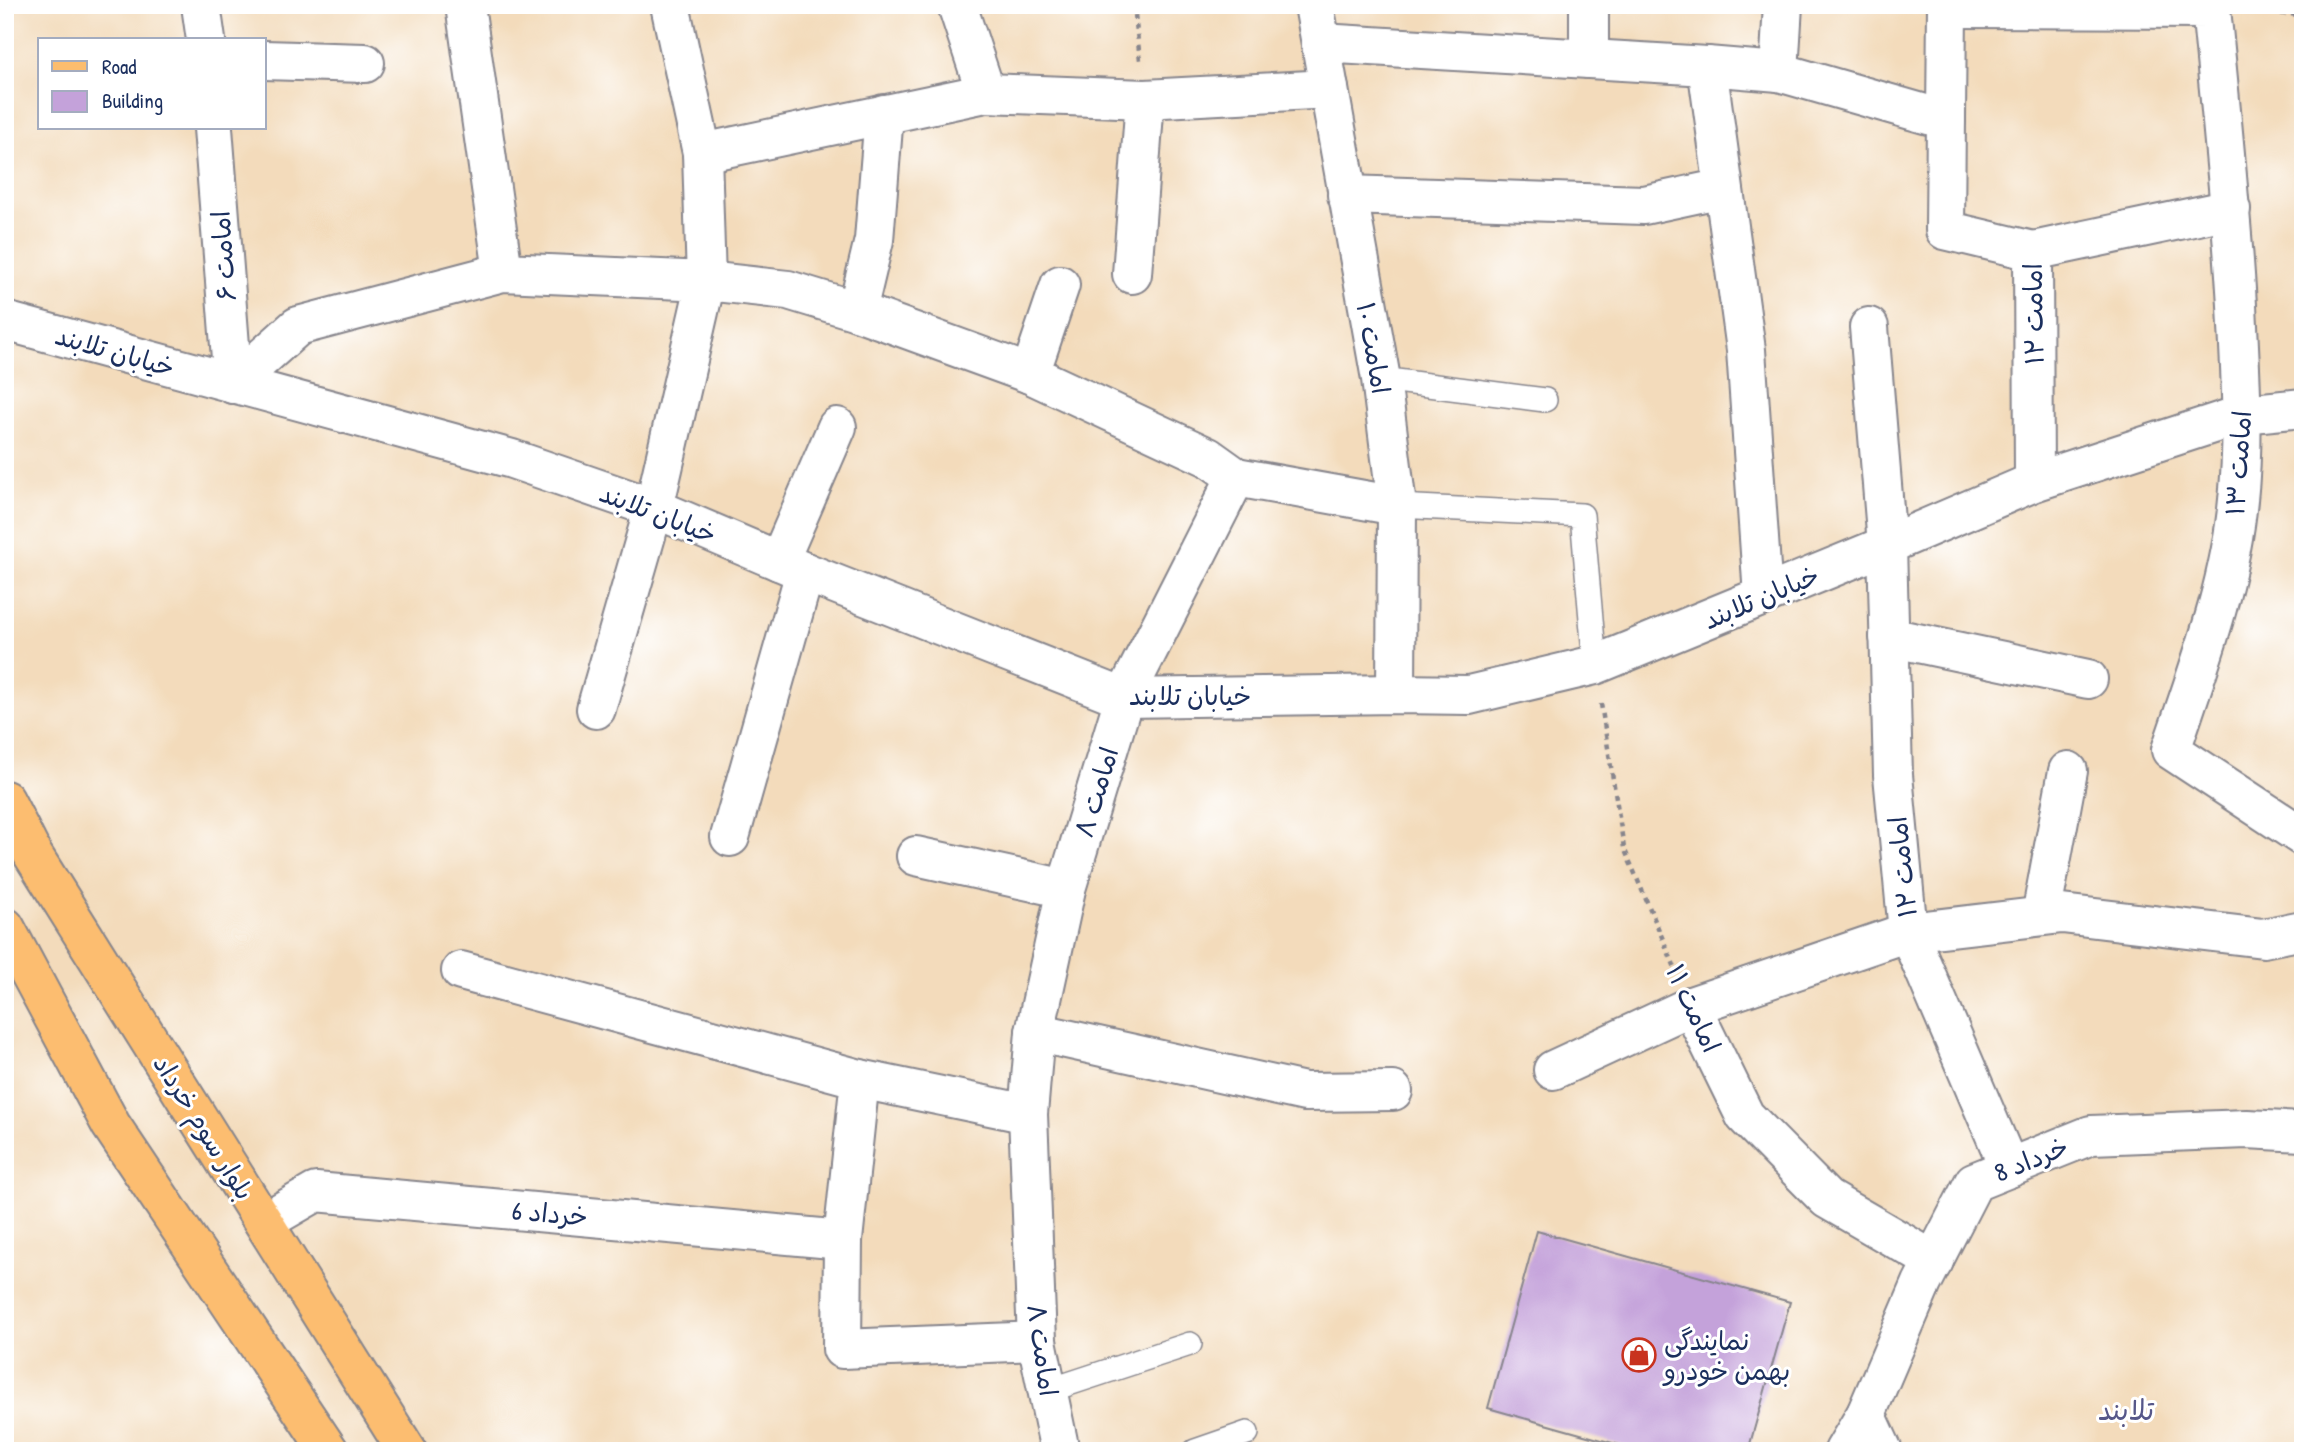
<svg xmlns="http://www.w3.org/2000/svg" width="2308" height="1456" viewBox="0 0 2308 1456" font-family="'Patrick Hand','Playpen Sans Arabic',sans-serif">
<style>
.building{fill:#c4a2da}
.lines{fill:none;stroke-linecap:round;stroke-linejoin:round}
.lane-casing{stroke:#87858c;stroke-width:26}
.street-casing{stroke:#87858c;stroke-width:42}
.primary-casing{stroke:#87858c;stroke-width:42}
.path{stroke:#87858c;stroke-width:4.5;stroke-dasharray:5 5;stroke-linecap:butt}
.lane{stroke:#fff;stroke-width:23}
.street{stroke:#fff;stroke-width:38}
.primary{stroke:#fcbd6f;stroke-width:38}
.labels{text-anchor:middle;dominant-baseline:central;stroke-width:6;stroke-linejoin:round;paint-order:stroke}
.street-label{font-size:26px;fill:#1b2f5e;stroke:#fff}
.poi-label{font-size:26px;fill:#1b2f5e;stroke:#fff;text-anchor:start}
.neighbourhood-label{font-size:28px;fill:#565789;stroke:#fff}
</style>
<rect width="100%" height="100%" fill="#fff"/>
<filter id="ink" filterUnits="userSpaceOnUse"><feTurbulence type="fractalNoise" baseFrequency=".0143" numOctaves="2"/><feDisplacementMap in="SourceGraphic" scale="14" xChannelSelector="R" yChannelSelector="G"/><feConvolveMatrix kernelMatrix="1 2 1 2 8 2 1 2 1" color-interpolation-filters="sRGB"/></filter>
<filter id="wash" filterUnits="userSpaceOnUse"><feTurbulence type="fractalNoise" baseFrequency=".00686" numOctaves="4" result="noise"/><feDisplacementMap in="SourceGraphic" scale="28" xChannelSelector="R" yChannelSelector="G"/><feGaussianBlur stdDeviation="1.57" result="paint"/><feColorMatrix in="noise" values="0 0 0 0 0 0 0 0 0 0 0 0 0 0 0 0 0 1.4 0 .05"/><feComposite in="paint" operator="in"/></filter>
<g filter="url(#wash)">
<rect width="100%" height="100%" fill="#f3dbbb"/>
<g id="blocks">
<path class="building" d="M 1537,1231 L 1790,1302 L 1748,1451 L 1641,1451 L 1488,1408 Z"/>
</g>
</g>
<g filter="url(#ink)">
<use href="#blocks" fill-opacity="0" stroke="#87858c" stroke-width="2"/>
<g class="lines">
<defs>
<g id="lane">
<path d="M 1381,379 L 1545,400"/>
<path d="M 1397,506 L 1582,515 L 1595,665"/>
<path d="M 1047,1391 L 1190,1344"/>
<path d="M 1195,1451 L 1247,1433"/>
</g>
<g id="street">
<path d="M 201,5 L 206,40"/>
<path d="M 465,5 L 503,272"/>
<path d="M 1314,5 L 1381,379 L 1397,506 L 1396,694"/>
<path d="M 1589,5 L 1589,59"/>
<path d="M 1947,5 L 1945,230 L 2033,251 L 2034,482"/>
<path d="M 1947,8 L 2211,9 C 2221,108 2231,206 2237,305 C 2240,370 2245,435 2238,500 C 2230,586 2198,669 2171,750 L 2303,837"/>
<path d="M 1321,43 L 1707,66"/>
<path d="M 264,60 L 365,63"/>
<path d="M 1779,72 L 1946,120"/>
<path d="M 986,93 L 1145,99 L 1329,89"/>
<path d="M 213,128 L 233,384"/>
<path d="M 702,153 L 986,93 L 957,5"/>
<path d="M 1347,195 L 1644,205 L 1723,188"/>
<path d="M 2033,251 L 2231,209"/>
<path d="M 1132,274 L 1145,99"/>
<path d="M 857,311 L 874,240 L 884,114"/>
<path d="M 5,321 L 512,459 L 654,508 L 805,572 L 1124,698 L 1396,694 L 1469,695 L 1595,665 L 1887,545 L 2034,482 L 2243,414 L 2303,408"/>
<path d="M 1869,327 L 1887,545 L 1893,775 L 1908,932 L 2009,1168"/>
<path d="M 233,384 L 298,326 L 503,272 L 706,281 L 788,290 L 857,311 L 1030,374"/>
<path d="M 1236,477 L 1397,506"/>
<path d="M 779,561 L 837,427"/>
<path d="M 1763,596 L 1746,350 L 1707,66 L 1779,72 L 1783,5"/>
<path d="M 1889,637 L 2088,679"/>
<path d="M 596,709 L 654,508 L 706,281 L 702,153 L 670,5"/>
<path d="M 730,837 L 805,572"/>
<path d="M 916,856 L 1066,889"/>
<path d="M 2041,916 L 2068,771"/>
<path d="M 461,971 L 860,1079 L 843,1240 L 842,1349 L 1037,1341"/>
<path d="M 1691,1006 L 1745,1116 L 1827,1199 L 1934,1261"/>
<path d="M 1035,1032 L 1305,1092 L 1393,1091"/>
<path d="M 1553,1070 L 1691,1006 L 1908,932 L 2062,914 L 2263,938 L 2303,930"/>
<path d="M 860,1079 L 1028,1114"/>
<path d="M 264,1222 L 316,1192 L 843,1240"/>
<path d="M 1866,1414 L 1883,1451"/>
<path d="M 1060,1451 L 1037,1341 L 1028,1114 L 1035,1032 L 1066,889 L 1124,698 L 1236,477 L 1208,457 L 1030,374 L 1060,285"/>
<path d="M 1844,1451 L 1866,1414 L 1922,1283 L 1974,1182 L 2091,1135 L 2247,1129 L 2303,1132"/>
</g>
<g id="primary">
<path d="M 5,800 L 33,855 L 407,1451"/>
<path d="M 5,927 L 111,1125 L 329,1451"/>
</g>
</defs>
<use href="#lane" class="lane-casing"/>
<use href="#street" class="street-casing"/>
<use href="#primary" class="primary-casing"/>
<g class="path">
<path d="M 1134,5 L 1140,60"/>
<path d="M 2251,12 L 2303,15"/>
<path d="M 1601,704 L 1624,848 L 1676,970"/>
</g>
<use href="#lane" class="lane"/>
<use href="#street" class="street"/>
<use href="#primary" class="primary"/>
</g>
</g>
<defs>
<symbol id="shop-ring" viewBox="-11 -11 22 22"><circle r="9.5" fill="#fff" stroke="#c8321e" stroke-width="1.5"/><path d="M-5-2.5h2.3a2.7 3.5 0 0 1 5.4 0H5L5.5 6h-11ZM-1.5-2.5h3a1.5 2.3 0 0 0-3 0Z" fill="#c8321e"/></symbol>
</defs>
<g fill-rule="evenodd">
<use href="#shop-ring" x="1620" y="1336" width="38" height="38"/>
</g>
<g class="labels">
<g class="street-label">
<text transform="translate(223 256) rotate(-94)">امامت ۶</text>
<text transform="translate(2033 314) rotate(-91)">امامت ۱۲</text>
<text transform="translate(1374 348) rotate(80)">امامت ۱۰</text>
<text transform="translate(115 351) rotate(16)">خیابان تلابند</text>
<text transform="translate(2238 463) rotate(-86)">امامت ۱۳</text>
<text transform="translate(658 513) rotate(21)">خیابان تلابند</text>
<text transform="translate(1761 597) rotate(-23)">خیابان تلابند</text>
<text x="1190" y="695">خیابان تلابند</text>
<text transform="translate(1096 792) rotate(-73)">امامت ۸</text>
<text transform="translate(1902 867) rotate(-96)">امامت ۱۲</text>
<text transform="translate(1694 1008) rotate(65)">امامت ۱۱</text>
<text transform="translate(204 1127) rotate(58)">بلوار سوم خرداد</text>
<text transform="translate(2031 1159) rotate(-22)">خرداد 8</text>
<text transform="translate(550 1213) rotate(5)">خرداد 6</text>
<text transform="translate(1043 1350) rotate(82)">امامت ۸</text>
</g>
<g class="poi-label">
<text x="1664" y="1340">نمایندگی<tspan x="1664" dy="30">بهمن خودرو</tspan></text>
</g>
<g class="neighbourhood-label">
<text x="2126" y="1410">تلابند</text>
</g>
</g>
<rect width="2308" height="1456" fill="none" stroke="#fff" stroke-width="28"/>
<rect x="38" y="38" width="228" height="91" fill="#ffffff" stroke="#a4acbf" stroke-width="2"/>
<rect x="52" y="61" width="35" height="10" fill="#fcbd6f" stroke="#a4acbf" stroke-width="2"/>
<text x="102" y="74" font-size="21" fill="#1b2f5e">Road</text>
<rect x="52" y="91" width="35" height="21" fill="#c4a2da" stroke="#a4acbf" stroke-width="2"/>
<text x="102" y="108" font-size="21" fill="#1b2f5e">Building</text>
</svg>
